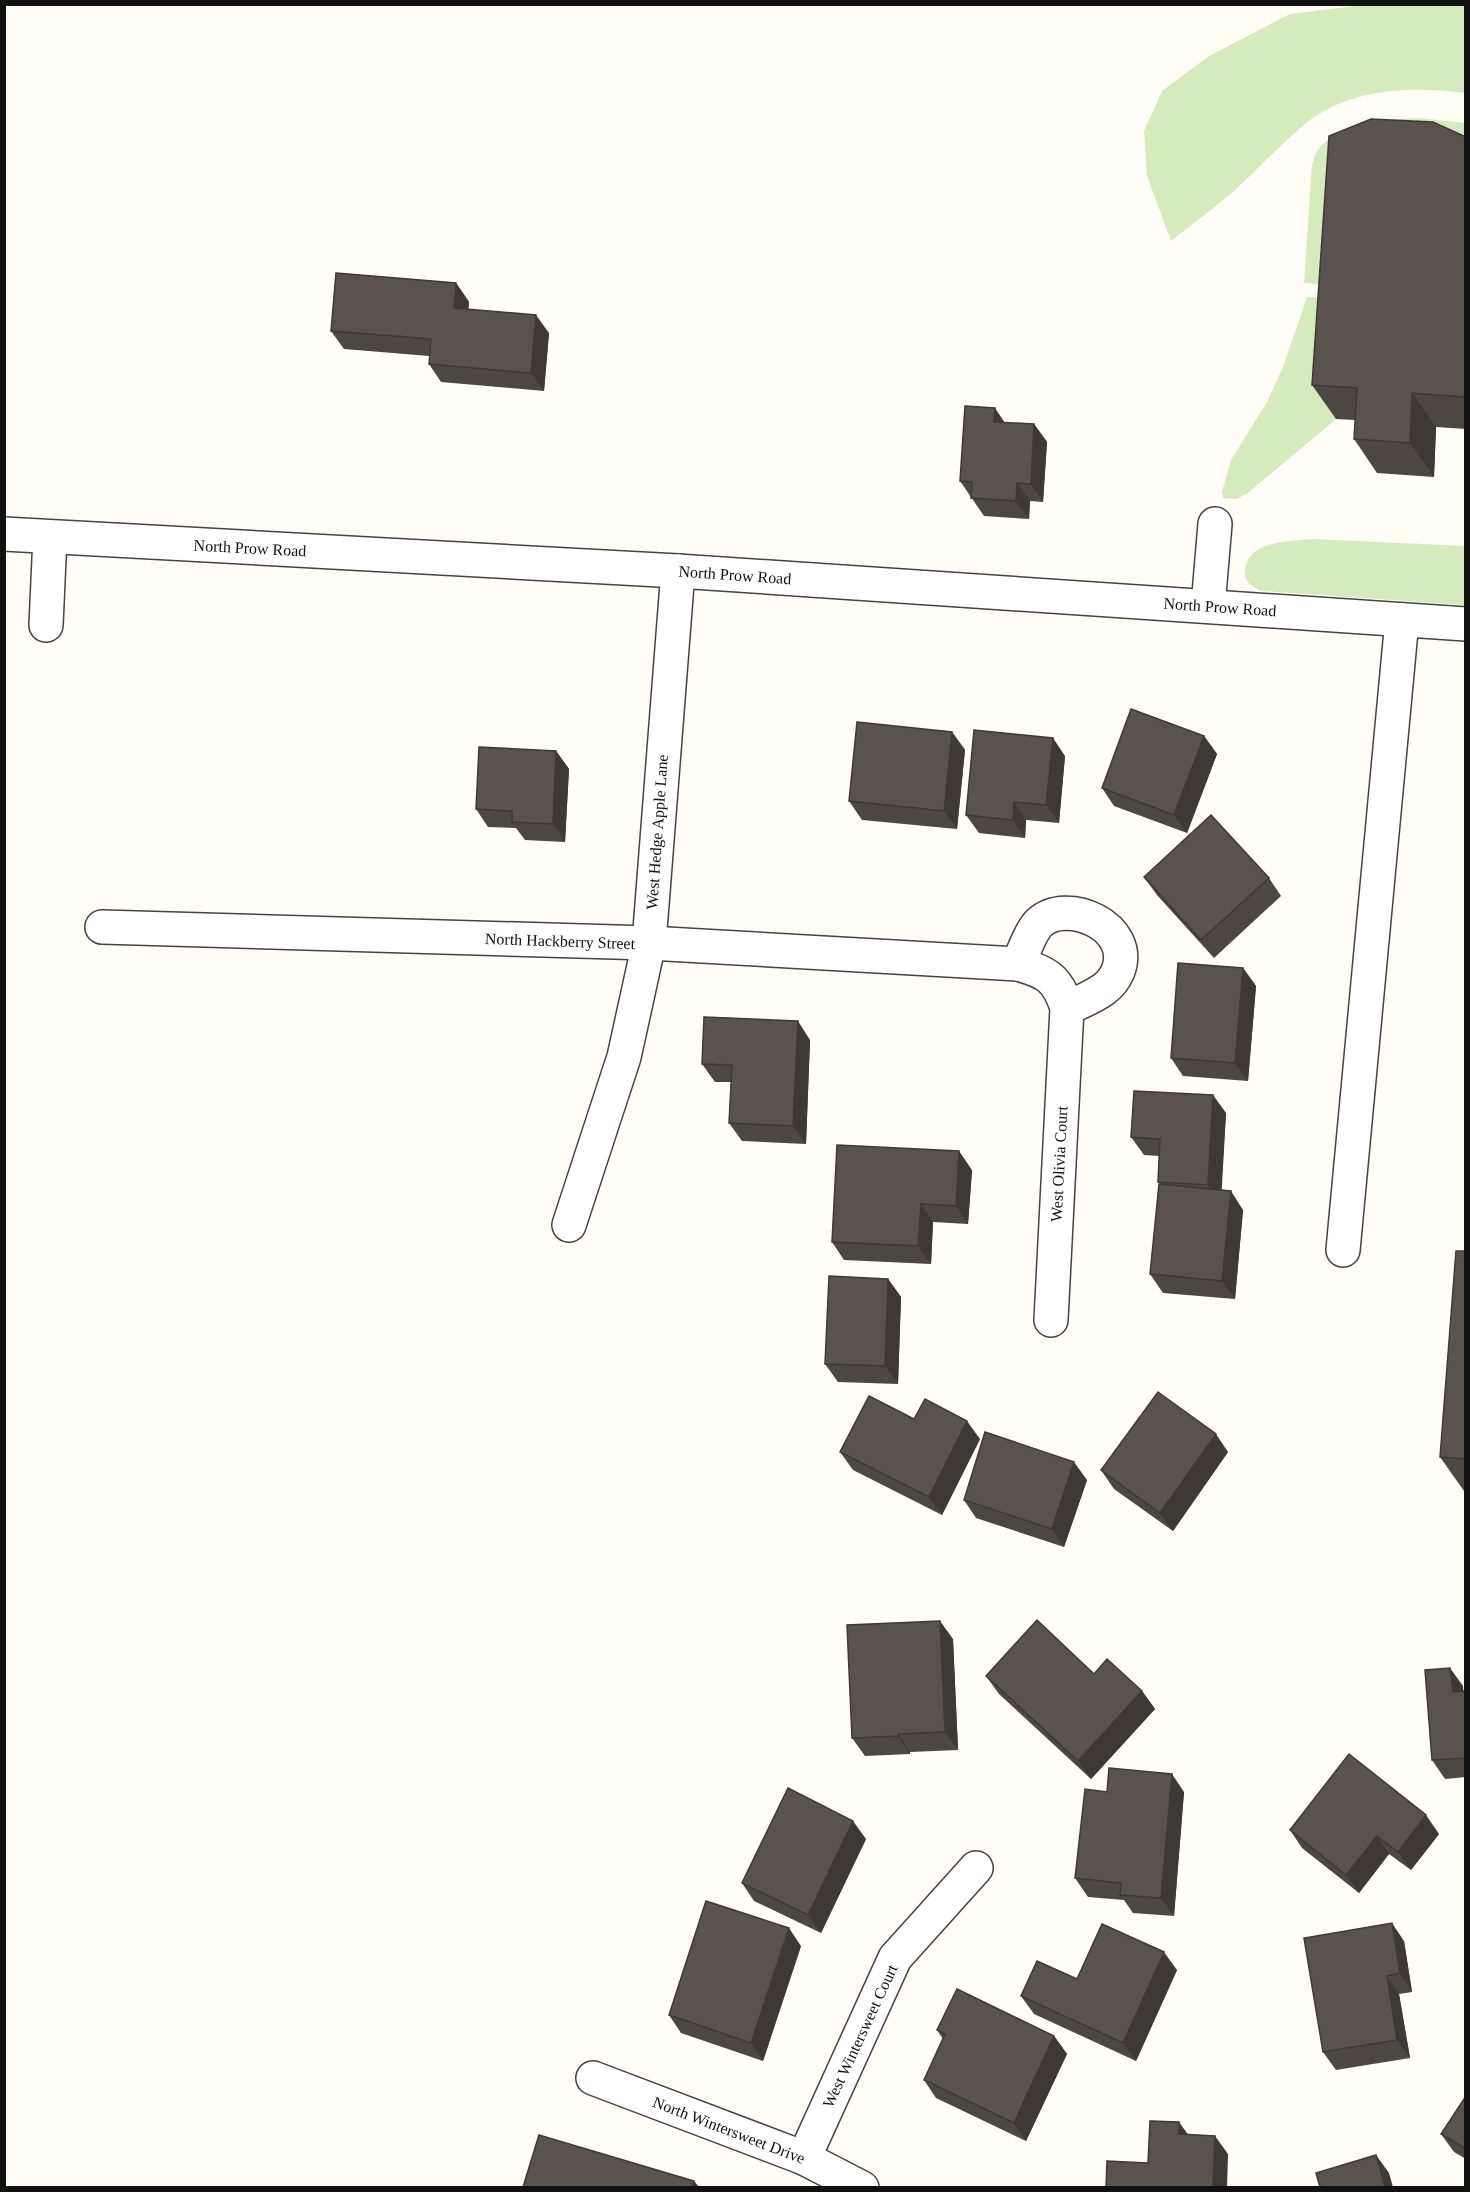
<svg xmlns="http://www.w3.org/2000/svg" width="1470" height="2192" viewBox="0 0 1470 2192" font-family="Georgia,serif">
<style>
.green{fill:#d5ebbd}
.lines{fill:none;stroke-linecap:round;stroke-linejoin:round}
.minor-casing{stroke:#444;stroke-width:36}
.minor{stroke:#fff;stroke-width:33}
.wall{fill:#4d4742}
.shaded-wall{fill:#3f3936}
.building{fill:#5a524d;stroke:#3f3936;stroke-width:1.5}
.labels{text-anchor:middle;dominant-baseline:central;stroke-width:6;stroke-linejoin:round;paint-order:stroke}
.street-label{font-size:16px;fill:#111;stroke:#fff}
</style>
<rect width="100%" height="100%" fill="#fffdf5"/>
<g class="green">
<path d="M 1363,5 L 1465,5 L 1465,93 C 1411,86 1349,88 1305,124 C 1280,145 1258,169 1235,190 C 1214,208 1192,224 1171,241 L 1147,176 L 1144,131 L 1162,91 L 1209,56 L 1290,14 Z"/>
<path d="M 1419,118 L 1465,123 L 1465,146 L 1345,286 L 1304,283 L 1312,164 C 1314,160 1315,154 1317,151 C 1335,124 1391,119 1419,118 Z"/>
<path d="M 1307,297 L 1344,299 L 1336,419 L 1249,492 L 1237,499 L 1223,498 L 1222,492 L 1231,460 L 1267,402 L 1283,367 Z"/>
<path d="M 1312,539 L 1465,546 L 1465,605 L 1261,591 C 1252,586 1244,583 1245,571 C 1247,541 1289,541 1312,539 Z"/>
</g>
<g class="lines">
<defs>
<g id="minor">
<path d="M 4,534 L 678,571 L 1466,624"/>
<path d="M 1208,606 L 1215,524"/>
<path d="M 46,625 L 50,537"/>
<path d="M 102,927 L 649,943 L 1018,964 C 1047,972 1058,979 1067,1008 L 1051,1320"/>
<path d="M 1018,964 C 1023,953 1031,931 1039,923 C 1066,897 1135,926 1118,971 C 1115,978 1111,984 1104,989 C 1093,997 1079,1003 1067,1008"/>
<path d="M 569,1225 L 624,1057 L 649,943 L 678,571"/>
<path d="M 1343,1250 L 1402,620"/>
<path d="M 593,2078 L 804,2158 L 862,2188"/>
<path d="M 804,2158 L 895,1958 L 976,1868"/>
</g>
</defs>
<use href="#minor" class="minor-casing"/>
<use href="#minor" class="minor"/>
</g>
<g class="wall">
<path d="M 1466,137 L 1466,429 L 1436,427 L 1434,477 L 1377,473 L 1354,439 L 1355,420 L 1336,419 L 1312,385 Z"/>
<path d="M 456,283 L 469,302 L 468,309 L 549,333 L 544,391 L 441,382 L 429,364 L 429,356 L 344,349 L 331,331 Z"/>
<path d="M 1005,422 L 1034,424 L 1047,442 L 1043,502 L 1030,501 L 1029,519 L 984,516 L 960,481 Z"/>
<path d="M 952,732 L 965,750 L 957,829 L 862,820 L 849,801 Z"/>
<path d="M 1204,736 L 1217,754 L 1187,833 L 1114,806 L 1102,788 Z"/>
<path d="M 556,751 L 569,769 L 565,842 L 525,840 L 516,828 L 488,827 L 476,809 Z"/>
<path d="M 1065,756 L 1059,823 L 1026,820 L 1025,838 L 979,833 L 966,815 Z"/>
<path d="M 1144,877 L 1269,878 L 1281,896 L 1214,958 L 1157,895 Z"/>
<path d="M 1243,968 L 1256,986 L 1248,1081 L 1183,1076 L 1171,1058 Z"/>
<path d="M 810,1040 L 806,1144 L 742,1141 L 729,1123 L 731,1082 L 715,1082 L 702,1064 Z"/>
<path d="M 1226,1113 L 1221,1191 L 1243,1210 L 1235,1299 L 1163,1293 L 1150,1274 L 1160,1184 L 1158,1182 L 1159,1156 L 1144,1155 L 1131,1137 Z"/>
<path d="M 972,1170 L 968,1224 L 933,1222 L 931,1264 L 844,1260 L 832,1242 Z"/>
<path d="M 1466,1251 L 1466,1491 L 1464,1491 L 1440,1457 Z"/>
<path d="M 888,1279 L 901,1297 L 898,1384 L 838,1382 L 825,1364 Z"/>
<path d="M 914,1419 L 980,1439 L 942,1515 L 853,1470 L 840,1452 Z"/>
<path d="M 1228,1452 L 1173,1531 L 1114,1489 L 1101,1470 Z"/>
<path d="M 1087,1480 L 1064,1547 L 976,1518 L 964,1500 Z"/>
<path d="M 953,1639 L 958,1750 L 910,1752 L 910,1754 L 865,1756 L 852,1738 Z"/>
<path d="M 1094,1674 L 1142,1691 L 1155,1709 L 1091,1779 L 999,1694 L 986,1676 Z"/>
<path d="M 1463,1686 L 1463,1691 L 1466,1691 L 1466,1777 L 1445,1779 L 1432,1760 Z"/>
<path d="M 1107,1792 L 1184,1792 L 1174,1916 L 1133,1913 L 1124,1900 L 1088,1897 L 1075,1878 Z"/>
<path d="M 1290,1830 L 1439,1834 L 1411,1870 L 1389,1854 L 1359,1893 L 1302,1848 Z"/>
<path d="M 866,1839 L 821,1933 L 754,1901 L 742,1883 Z"/>
<path d="M 1404,1941 L 1412,1992 L 1399,1994 L 1410,2058 L 1336,2070 L 1323,2052 Z"/>
<path d="M 801,1946 L 763,2061 L 681,2033 L 669,2015 Z"/>
<path d="M 1177,1970 L 1136,2061 L 1034,2014 L 1021,1996 L 1077,1979 Z"/>
<path d="M 937,2030 L 1054,2036 L 1067,2054 L 1026,2141 L 936,2098 L 924,2080 L 943,2039 Z"/>
<path d="M 1466,2096 L 1466,2159 L 1454,2152 L 1441,2134 Z"/>
</g>
<g class="shaded-wall">
<path d="M 456,283 L 469,302 L 467,326 L 454,308 Z"/>
<path d="M 536,315 L 549,333 L 544,391 L 531,373 Z"/>
<path d="M 1412,393 L 1436,427 L 1434,477 L 1410,443 Z"/>
<path d="M 995,408 L 1007,426 L 994,422 Z"/>
<path d="M 1034,424 L 1047,442 L 1043,502 L 1031,484 Z"/>
<path d="M 1017,483 L 1030,501 L 1029,519 L 1016,501 Z"/>
<path d="M 952,732 L 965,750 L 957,829 L 944,811 Z"/>
<path d="M 1204,736 L 1217,754 L 1187,833 L 1174,815 Z"/>
<path d="M 1053,738 L 1065,756 L 1059,823 L 1046,805 Z"/>
<path d="M 556,751 L 569,769 L 565,842 L 553,824 Z"/>
<path d="M 1014,802 L 1026,820 L 1025,838 L 1013,820 Z"/>
<path d="M 1243,968 L 1256,986 L 1248,1081 L 1235,1063 Z"/>
<path d="M 798,1021 L 810,1040 L 806,1144 L 793,1126 Z"/>
<path d="M 1213,1095 L 1226,1113 L 1221,1203 L 1208,1185 Z"/>
<path d="M 959,1151 L 972,1170 L 968,1224 L 956,1206 Z"/>
<path d="M 1231,1191 L 1243,1210 L 1235,1299 L 1222,1281 Z"/>
<path d="M 921,1204 L 933,1222 L 931,1264 L 918,1246 Z"/>
<path d="M 888,1279 L 901,1297 L 898,1384 L 885,1366 Z"/>
<path d="M 967,1421 L 980,1439 L 942,1515 L 929,1497 Z"/>
<path d="M 1216,1434 L 1228,1452 L 1173,1531 L 1160,1513 Z"/>
<path d="M 1074,1462 L 1087,1480 L 1064,1547 L 1052,1529 Z"/>
<path d="M 940,1621 L 953,1639 L 958,1750 L 945,1732 Z"/>
<path d="M 1450,1668 L 1463,1686 L 1465,1710 L 1453,1692 Z"/>
<path d="M 1142,1691 L 1155,1709 L 1091,1779 L 1078,1761 Z"/>
<path d="M 898,1734 L 910,1752 L 910,1754 L 898,1736 Z"/>
<path d="M 1172,1774 L 1184,1792 L 1174,1916 L 1161,1898 Z"/>
<path d="M 1426,1815 L 1439,1834 L 1411,1870 L 1398,1852 Z"/>
<path d="M 853,1821 L 866,1839 L 821,1933 L 808,1915 Z"/>
<path d="M 1377,1836 L 1389,1854 L 1359,1893 L 1346,1875 Z"/>
<path d="M 1392,1923 L 1404,1941 L 1412,1992 L 1400,1973 Z"/>
<path d="M 789,1928 L 801,1946 L 763,2061 L 751,2043 Z"/>
<path d="M 1164,1952 L 1177,1970 L 1136,2061 L 1123,2043 Z"/>
<path d="M 1387,1976 L 1399,1994 L 1410,2058 L 1397,2040 Z"/>
<path d="M 1054,2036 L 1067,2054 L 1026,2141 L 1014,2123 Z"/>
<path d="M 1179,2122 L 1192,2140 L 1179,2134 Z"/>
<path d="M 1215,2136 L 1228,2154 L 1227,2187 L 1213,2187 Z"/>
<path d="M 1376,2155 L 1389,2173 L 1393,2187 L 1385,2187 Z"/>
<path d="M 694,2181 L 699,2187 L 692,2187 Z"/>
</g>
<g class="building">
<path d="M 1371,119 L 1433,122 L 1466,137 L 1466,382 L 1464,397 L 1412,393 L 1410,443 L 1354,439 L 1357,388 L 1312,385 L 1329,136 Z"/>
<path d="M 336,273 L 456,283 L 454,308 L 536,315 L 531,373 L 429,364 L 431,339 L 331,331 Z"/>
<path d="M 965,406 L 995,408 L 994,422 L 1034,424 L 1031,484 L 1017,483 L 1016,501 L 971,498 L 972,482 L 960,481 Z"/>
<path d="M 1131,709 L 1204,736 L 1174,815 L 1102,788 Z"/>
<path d="M 857,722 L 952,732 L 944,811 L 849,801 Z"/>
<path d="M 974,730 L 1053,738 L 1046,805 L 1014,802 L 1013,820 L 966,815 Z"/>
<path d="M 479,747 L 556,751 L 553,824 L 512,822 L 512,811 L 476,809 Z"/>
<path d="M 1211,815 L 1269,878 L 1201,940 L 1144,877 Z"/>
<path d="M 1178,963 L 1243,968 L 1235,1063 L 1171,1058 Z"/>
<path d="M 704,1017 L 798,1021 L 793,1126 L 729,1123 L 732,1065 L 702,1064 Z"/>
<path d="M 1134,1091 L 1213,1095 L 1208,1185 L 1158,1182 L 1160,1139 L 1131,1137 Z"/>
<path d="M 837,1145 L 959,1151 L 956,1206 L 921,1204 L 918,1246 L 832,1242 Z"/>
<path d="M 1159,1184 L 1231,1191 L 1222,1281 L 1150,1274 Z"/>
<path d="M 1456,1251 L 1466,1251 L 1466,1459 L 1440,1457 Z"/>
<path d="M 829,1276 L 888,1279 L 885,1366 L 825,1364 Z"/>
<path d="M 1158,1392 L 1216,1434 L 1160,1513 L 1101,1470 Z"/>
<path d="M 869,1396 L 914,1419 L 925,1399 L 967,1421 L 929,1497 L 840,1452 Z"/>
<path d="M 985,1432 L 1074,1462 L 1052,1529 L 964,1500 Z"/>
<path d="M 1037,1620 L 1094,1674 L 1107,1659 L 1142,1691 L 1078,1761 L 986,1676 Z"/>
<path d="M 940,1621 L 945,1732 L 898,1734 L 898,1736 L 852,1738 L 847,1625 Z"/>
<path d="M 1450,1668 L 1453,1692 L 1466,1691 L 1466,1758 L 1432,1760 L 1425,1670 Z"/>
<path d="M 1349,1754 L 1426,1815 L 1398,1852 L 1377,1836 L 1346,1875 L 1290,1830 Z"/>
<path d="M 1109,1768 L 1172,1774 L 1161,1898 L 1120,1895 L 1121,1883 L 1075,1878 L 1085,1789 L 1107,1792 Z"/>
<path d="M 788,1788 L 853,1821 L 808,1915 L 742,1883 Z"/>
<path d="M 706,1901 L 789,1928 L 751,2043 L 669,2015 Z"/>
<path d="M 1392,1923 L 1400,1973 L 1387,1976 L 1397,2040 L 1323,2052 L 1304,1938 Z"/>
<path d="M 1102,1924 L 1164,1952 L 1123,2043 L 1021,1996 L 1037,1961 L 1077,1979 Z"/>
<path d="M 957,1989 L 1054,2036 L 1014,2123 L 924,2080 L 945,2034 L 937,2030 Z"/>
<path d="M 1466,2096 L 1466,2149 L 1441,2134 Z"/>
<path d="M 1150,2121 L 1179,2122 L 1179,2134 L 1215,2136 L 1213,2187 L 1106,2187 L 1107,2161 L 1148,2163 Z"/>
<path d="M 539,2135 L 694,2181 L 692,2187 L 523,2187 Z"/>
<path d="M 1376,2155 L 1385,2187 L 1320,2187 L 1316,2173 Z"/>
</g>
<g class="labels">
<g class="street-label">
<text transform="translate(250 548) rotate(3)">North Prow Road</text>
<text transform="translate(735 575) rotate(4)">North Prow Road</text>
<text transform="translate(1220 607) rotate(4)">North Prow Road</text>
<text transform="translate(657 832) rotate(-86)">West Hedge Apple Lane</text>
<text transform="translate(560 941) rotate(2)">North Hackberry Street</text>
<text transform="translate(1059 1164) rotate(-87)">West Olivia Court</text>
<text transform="translate(860 2036) rotate(-65)">West Wintersweet Court</text>
<text transform="translate(729 2130) rotate(21)">North Wintersweet Drive</text>
</g>
</g>
<rect width="1470" height="2192" fill="none" stroke="#111111" stroke-width="12"/>
</svg>
